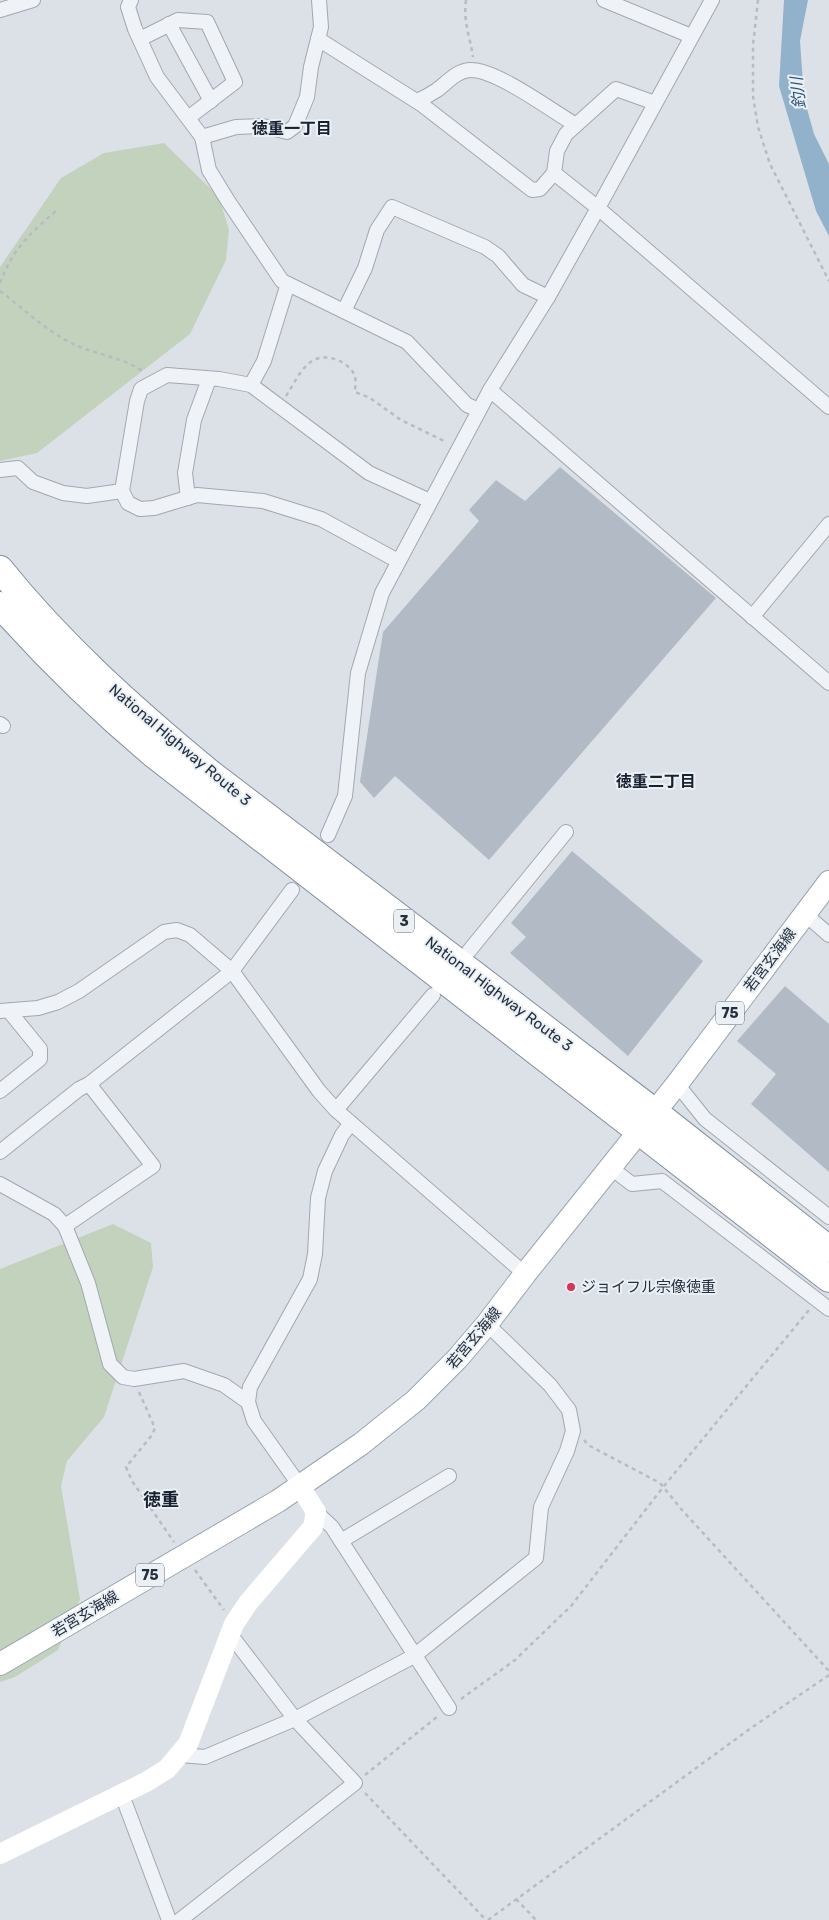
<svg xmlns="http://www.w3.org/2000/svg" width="829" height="1920" viewBox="0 0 829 1920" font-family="Rubik,'Noto Sans JP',sans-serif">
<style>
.green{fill:#c3d2bc}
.water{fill:#92b2cc}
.building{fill:#b2bbc5}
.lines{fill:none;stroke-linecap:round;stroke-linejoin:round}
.street-casing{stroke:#a1a8b2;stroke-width:16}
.primary-casing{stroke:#9aa6b4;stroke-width:24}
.highway-casing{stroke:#828fa0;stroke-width:28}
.path{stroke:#b6bcc3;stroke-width:2.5;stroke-dasharray:4 4;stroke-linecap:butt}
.street{stroke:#eff2f6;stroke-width:14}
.secondary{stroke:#fff;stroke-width:20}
.primary{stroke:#fff;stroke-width:22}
.highway{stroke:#fff;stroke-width:26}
.poi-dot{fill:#db3257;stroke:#ebf0f5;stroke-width:2}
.labels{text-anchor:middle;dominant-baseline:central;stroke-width:4;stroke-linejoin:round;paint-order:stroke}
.shield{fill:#ebf0f5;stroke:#606a76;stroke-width:1}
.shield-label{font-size:14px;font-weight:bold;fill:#24303f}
.street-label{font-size:15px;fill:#24303f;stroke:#ebf0f5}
.poi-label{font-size:15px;fill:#24303f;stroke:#ebf0f5;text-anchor:start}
.water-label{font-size:16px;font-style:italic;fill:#2a5277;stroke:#ebf0f5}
.neighbourhood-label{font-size:16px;font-weight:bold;fill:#172130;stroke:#ebf0f5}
.quarter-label{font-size:18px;font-weight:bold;fill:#172130;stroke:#ebf0f5}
</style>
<rect width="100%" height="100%" fill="#dce1e8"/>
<g class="green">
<path d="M 164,143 L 219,197 L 229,230 L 226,260 L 190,334 L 37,453 L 0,461 L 0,267 L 61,178 L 104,153 Z"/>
<path d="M 113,1224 L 151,1243 L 153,1267 L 104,1417 L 67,1461 L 61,1486 L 80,1599 L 58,1650 L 15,1677 L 0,1682 L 0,1269 Z"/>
</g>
<path class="water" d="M 784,0 L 808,0 L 800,41 L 804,98 L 814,134 L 829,164 L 829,236 L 816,211 L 779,86 Z"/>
<g class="building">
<path d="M 560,467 L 716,598 L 489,860 L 395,776 L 374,798 L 360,782 L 383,632 L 479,521 L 469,510 L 496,480 L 525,501 Z"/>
<path d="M 572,851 L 703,961 L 628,1056 L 510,953 L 526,937 L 511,923 Z"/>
<path d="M 785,986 L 829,1024 L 829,1172 L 751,1104 L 776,1074 L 737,1041 Z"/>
</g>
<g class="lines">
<defs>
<g id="street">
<path d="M 131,0 L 128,7 L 135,29 L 157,77 L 202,137 L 236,127 L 263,126 L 287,132 L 295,126 L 307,97 L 311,67 L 321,27 L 319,0"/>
<path d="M 604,0 L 691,36"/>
<path d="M 0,10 L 33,0"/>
<path d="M 169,24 L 211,101"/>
<path d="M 140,39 L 178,20 L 207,22 L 235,82 L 188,118"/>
<path d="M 318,39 L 421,104 L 532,190 L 540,189 L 554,173 L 557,151 L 566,134 L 616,89 L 655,103"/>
<path d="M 417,101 C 424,98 431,94 437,90 C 448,82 456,71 470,70 C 496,69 552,111 576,125"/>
<path d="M 202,137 L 209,170 L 228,201 L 282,281 L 407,342 L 467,405 L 479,410"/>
<path d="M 554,173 L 598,208 L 829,407"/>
<path d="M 344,311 L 365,268 L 377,230 L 392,207 L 485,247 L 498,256 L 523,285 L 548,297"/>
<path d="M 251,385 L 264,361 L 286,290"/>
<path d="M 490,390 L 829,683"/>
<path d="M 0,470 L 18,468 L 33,482 L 63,493 L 87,496 L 122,491"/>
<path d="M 188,498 L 185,473 L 194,420 L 209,379"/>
<path d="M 398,561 L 321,519 L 263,501 L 197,495 L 154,508 L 140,509 L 128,503 L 122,491 L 137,401 L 141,389 L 167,375 L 219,379 L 251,385 L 369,473 L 430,501"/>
<path d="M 752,617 L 829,524"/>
<path d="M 0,724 L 3,726"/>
<path d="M 328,835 L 345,796 L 358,673 L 382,593 L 490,390 L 548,297 L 598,208 L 712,0"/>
<path d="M 805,914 L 829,935"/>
<path d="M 469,951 L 566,832"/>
<path d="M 0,1011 L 38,1008 L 58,1002 L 79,991 L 164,932 L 177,930 L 190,935 L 232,971 L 319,1091 L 336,1110 L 525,1274"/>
<path d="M 677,1084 L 705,1119 L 829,1217"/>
<path d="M 0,1091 L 40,1059 L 40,1049 L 9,1011"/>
<path d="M 336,1110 L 433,995"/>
<path d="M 0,1152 L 79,1089 L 89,1084 L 232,971 L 292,890"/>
<path d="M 611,1168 L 632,1184 L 662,1181 L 829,1309"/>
<path d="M 0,1184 L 54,1214 L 65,1226 L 153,1166 L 89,1084"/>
<path d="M 65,1226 L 88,1283 L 110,1364 L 123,1377 L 134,1379 L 184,1371 L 224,1385 L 248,1402"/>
<path d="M 300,1486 L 254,1421 L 248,1402 L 250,1387 L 310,1279 L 315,1254 L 318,1198 L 325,1171 L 342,1135 L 351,1123"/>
<path d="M 316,1512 L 332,1527 L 449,1708"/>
<path d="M 341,1541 L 449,1476"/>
<path d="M 180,1755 L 205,1757 L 295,1719 L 414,1656 L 536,1558 L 541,1507 L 567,1451 L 573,1431 L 569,1410 L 550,1385 L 487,1324"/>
<path d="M 122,1795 L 169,1920"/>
<path d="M 180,1920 L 355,1783 L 295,1719 L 230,1634"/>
</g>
<path id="primary" d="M 0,1664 L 278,1501 L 361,1444 L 416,1400 L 457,1359 L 487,1324 L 525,1274 L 677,1084 L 829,882"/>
<g id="highway">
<path d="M 0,569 C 61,645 133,709 209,772 L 655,1112 L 829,1249"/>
<path d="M 0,605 C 49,660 97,707 154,755 L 829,1279"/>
</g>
</defs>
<use href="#street" class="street-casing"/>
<use href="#primary" class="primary-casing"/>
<use href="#highway" class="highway-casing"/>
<g class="path">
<path d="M 466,0 C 463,22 470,36 473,57"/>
<path d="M 758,0 L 753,45 L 753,96 L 758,127 L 770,164 L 829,281"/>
<path d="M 0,283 C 13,249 29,234 56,211"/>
<path d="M 0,291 C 20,306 40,325 62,338 C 87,354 120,355 144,372"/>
<path d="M 286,396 C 294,384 300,369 312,361 C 325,352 349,361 355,376 C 356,380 355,388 355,392 L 370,398 L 401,420 L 446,442"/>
<path d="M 139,1392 L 155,1428 L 152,1435 L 126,1467 L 132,1481 L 174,1542"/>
<path d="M 584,1440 L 588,1445 L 660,1483 L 682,1510 L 829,1671"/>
<path d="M 195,1570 L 224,1610"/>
<path d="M 461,1699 L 515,1660 L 571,1606 L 664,1486 L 809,1310"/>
<path d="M 365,1775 L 438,1716"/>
<path d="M 365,1793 L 486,1920"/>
<path d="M 516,1899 L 536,1920"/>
<path d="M 488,1920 L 751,1728 L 829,1675"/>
</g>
<use href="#street" class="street"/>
<path class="secondary" d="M 0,1854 L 146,1782 L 167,1769 L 188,1744 L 234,1624 L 248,1603 L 313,1527 L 316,1512 L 300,1486"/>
<use href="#primary" class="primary"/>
<use href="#highway" class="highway"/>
</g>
<circle class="poi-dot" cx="571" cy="1287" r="5"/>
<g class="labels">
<g class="shield">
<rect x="394" y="909.5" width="20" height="23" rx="4"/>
<rect x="716" y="1001.5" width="28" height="23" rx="4"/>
<rect x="136" y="1563.5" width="28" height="23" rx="4"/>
</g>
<g class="shield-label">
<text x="404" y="921">3</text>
<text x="730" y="1013">75</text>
<text x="150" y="1575">75</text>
</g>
<g class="street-label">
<text transform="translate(180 745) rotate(40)">National Highway Route 3</text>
<text transform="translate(770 960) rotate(-53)">若宮玄海線</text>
<text transform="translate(499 994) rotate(37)">National Highway Route 3</text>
<text transform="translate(474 1338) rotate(-50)">若宮玄海線</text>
<text transform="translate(85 1614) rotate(-31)">若宮玄海線</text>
</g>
<g class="poi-label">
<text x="581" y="1287">ジョイフル宗像徳重</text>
</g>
<g class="water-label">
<text transform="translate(798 93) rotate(-96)">釣川</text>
</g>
<g class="neighbourhood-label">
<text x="292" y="128">徳重一丁目</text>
<text x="656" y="781">徳重二丁目</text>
</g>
<g class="quarter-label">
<text x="161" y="1500">徳重</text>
</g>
</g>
</svg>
